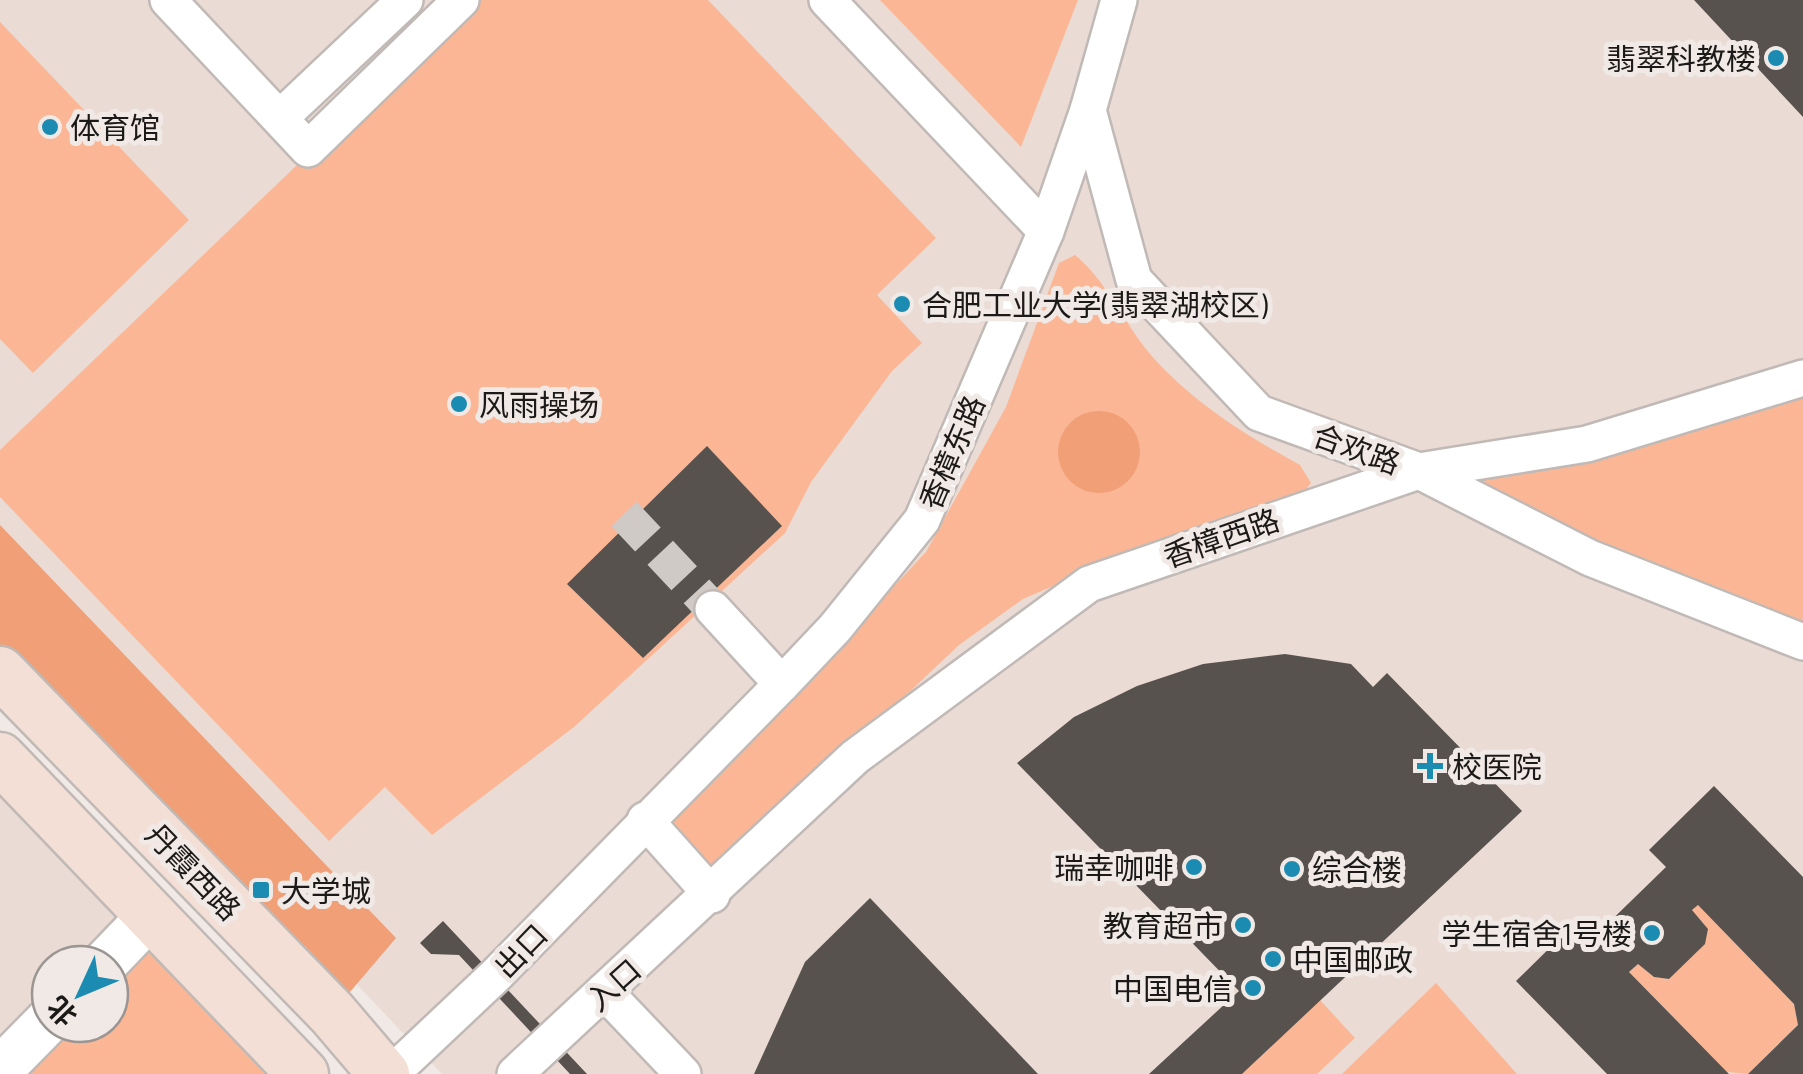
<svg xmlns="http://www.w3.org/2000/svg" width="1803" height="1074" viewBox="0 0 1803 1074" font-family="Barlow,'Noto Sans SC',sans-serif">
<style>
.built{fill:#eadbd4}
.green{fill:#fbb795}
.forest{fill:#f09f77}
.building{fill:#58524f}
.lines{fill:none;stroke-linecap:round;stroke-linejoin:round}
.minor-tunnel{stroke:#d0cac6;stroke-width:35;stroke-dasharray:35 18;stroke-linecap:butt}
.minor-casing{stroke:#c0b9b6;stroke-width:40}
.tertiary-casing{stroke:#c0b9b6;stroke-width:50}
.secondary-casing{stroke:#c0b9b6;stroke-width:55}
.minor{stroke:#fff;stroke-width:35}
.tertiary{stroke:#fff;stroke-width:45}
.secondary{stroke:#f3dfd5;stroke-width:50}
.poi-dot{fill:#1c8bb1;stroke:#f0e9e5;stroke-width:4}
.labels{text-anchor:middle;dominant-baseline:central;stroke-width:10;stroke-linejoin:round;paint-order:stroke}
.poi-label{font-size:30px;fill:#1c1a19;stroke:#f0e9e5;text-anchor:start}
.street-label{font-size:30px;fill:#1c1a19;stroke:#f0e9e5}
</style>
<rect width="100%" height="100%" fill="#f0e9e5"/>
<g class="built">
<path d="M 0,0 L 1803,0 L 1803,1074 L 442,1074 L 0,609 Z"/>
<path d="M 0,758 L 151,915 L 104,964 L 50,964 L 50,1019 L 0,1070 Z"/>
</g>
<g class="green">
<path d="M 469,0 L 708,0 L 936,238 L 877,295 L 922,343 L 892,371 L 811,482 L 785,533 L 574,727 L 432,835 L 385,787 L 329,841 L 0,497 L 0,450 Z"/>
<path d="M 880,0 L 1078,0 L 1021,147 Z"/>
<path d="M 0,22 L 189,220 L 33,373 L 0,339 Z"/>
<path d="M 1075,255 C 1106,280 1124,323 1150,354 C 1192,402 1245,435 1300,465 L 1311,483 L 1298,500 L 1130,553 L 1023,599 L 959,645 L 721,870 C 702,865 680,841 674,822 L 926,552 L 1006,407 L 1059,263 Z"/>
<path d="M 1803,378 L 1803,642 L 1419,471 Z"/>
<path d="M 1698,905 L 1794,1004 L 1798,1025 L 1748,1074 L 1727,1072 L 1629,972 L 1638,964 L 1654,977 L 1669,979 L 1704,944 L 1708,929 L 1692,910 Z"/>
<path d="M 151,915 L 303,1074 L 0,1074 L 50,1024 L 110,1024 L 110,964 Z"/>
<path d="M 1436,983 L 1517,1074 L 1342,1074 Z"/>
<path d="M 1320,1000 L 1355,1038 L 1317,1074 L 1242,1074 Z"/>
</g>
<g class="forest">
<circle cx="1099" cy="452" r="41"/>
<path d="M 0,525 L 396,938 L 332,1013 L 0,672 Z"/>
</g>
<g class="building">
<path d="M 1694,0 L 1803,0 L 1803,117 Z"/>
<path d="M 707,446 L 782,526 L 643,658 L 567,584 Z"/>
<path d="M 1285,654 L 1351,664 L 1373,687 L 1387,673 L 1522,811 L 1242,1074 L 1149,1074 L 1239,991 L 1017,763 L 1074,717 L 1137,686 L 1203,664 Z"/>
<path d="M 1714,786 L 1803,877 L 1803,1074 L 1748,1074 L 1798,1025 L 1794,1004 L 1698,905 L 1692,910 L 1708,929 L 1705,944 L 1669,979 L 1654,977 L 1638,964 L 1629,972 L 1729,1074 L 1607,1074 L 1516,981 L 1577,921 L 1593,938 L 1666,867 L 1649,850 Z"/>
<path d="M 870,898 L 1038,1074 L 754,1074 L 805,962 Z"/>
<path d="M 443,921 L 587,1074 L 570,1074 L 459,955 L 431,954 L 420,943 Z"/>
</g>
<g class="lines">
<path class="minor-tunnel" d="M 624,514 L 713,609"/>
<defs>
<g id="minor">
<path d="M 168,0 L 308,149 L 461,0"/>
<path d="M 827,0 L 1046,231"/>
<path d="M 1088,110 L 1134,280 L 1259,413 L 1419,471 L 1587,444 L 1803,378"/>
<path d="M 281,117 L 405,0"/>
<path d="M 713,609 L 782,684"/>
<path d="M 645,820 L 712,895"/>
<path d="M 604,991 L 683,1074"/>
<path d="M 391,1074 L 495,976 L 782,684 L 835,628 L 922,520 L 1046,231 L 1088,110 L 1119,0"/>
<path d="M 515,1074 L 855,757 L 1089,584 L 1419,471 L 1590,558 L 1803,642"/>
</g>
<g id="tertiary">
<path d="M 104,964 L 151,915"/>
<path d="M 0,1070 L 50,1019"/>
</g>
<g id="secondary">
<path d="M 0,672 L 332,1013 L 384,1074"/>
<path d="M 0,758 L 303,1074"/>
</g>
</defs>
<use href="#minor" class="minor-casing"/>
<use href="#tertiary" class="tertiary-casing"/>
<use href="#secondary" class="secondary-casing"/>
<use href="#minor" class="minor"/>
<use href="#tertiary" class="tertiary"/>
<use href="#secondary" class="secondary"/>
</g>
<g class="poi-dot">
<circle cx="1776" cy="58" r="10"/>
<circle cx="50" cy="127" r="10"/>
<circle cx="902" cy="304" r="10"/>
<circle cx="459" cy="404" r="10"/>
<path d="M1425 751h10v10h10v10h-10v10h-10v-10h-10v-10h10z"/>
<circle cx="1194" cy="867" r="10"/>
<circle cx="1292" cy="869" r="10"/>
<rect x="251" y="880" width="20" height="20" rx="5"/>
<circle cx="1243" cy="925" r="10"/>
<circle cx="1652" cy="933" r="10"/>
<circle cx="1273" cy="959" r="10"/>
<circle cx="1253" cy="988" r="10"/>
</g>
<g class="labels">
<g class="poi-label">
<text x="1756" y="58" text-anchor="end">翡翠科教楼</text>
<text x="70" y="127">体育馆</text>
<text x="922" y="304">合肥工业大学(翡翠湖校区)</text>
<text x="479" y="404">风雨操场</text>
<text x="1452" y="766">校医院</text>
<text x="1174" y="867" text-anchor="end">瑞幸咖啡</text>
<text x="1312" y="869">综合楼</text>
<text x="281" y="890">大学城</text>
<text x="1223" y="925" text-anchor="end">教育超市</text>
<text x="1632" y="933" text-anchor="end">学生宿舍1号楼</text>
<text x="1293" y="959">中国邮政</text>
<text x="1233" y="988" text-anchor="end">中国电信</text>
</g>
<g class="street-label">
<text transform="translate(1357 448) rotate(20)">合欢路</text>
<text transform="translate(951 452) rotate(-67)">香樟东路</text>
<text transform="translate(1221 537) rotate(-19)">香樟西路</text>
<text transform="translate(194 871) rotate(46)">丹霞西路</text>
<text transform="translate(520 950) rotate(-46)">出口</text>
<text transform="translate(613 984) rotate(-42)">入口</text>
</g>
</g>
<g transform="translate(80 994) rotate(226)"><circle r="48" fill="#f0e9e5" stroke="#9b9693" stroke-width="2.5"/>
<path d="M0-8L18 38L0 25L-18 38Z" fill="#1c8bb1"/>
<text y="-15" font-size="28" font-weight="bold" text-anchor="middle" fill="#1c1a19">北</text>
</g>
</svg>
